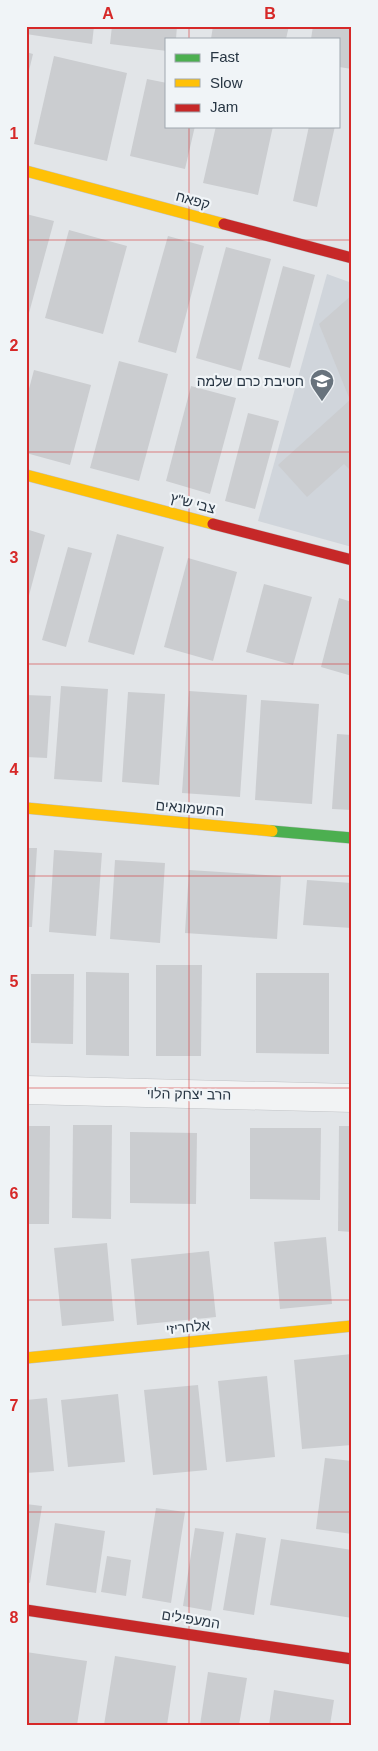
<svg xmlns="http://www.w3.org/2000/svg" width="378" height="1751" viewBox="0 0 378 1751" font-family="Arial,'Noto Sans Hebrew',sans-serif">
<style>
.built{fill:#d0d5db}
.building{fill:#cbcdd0}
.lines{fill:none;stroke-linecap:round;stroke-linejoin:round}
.street-casing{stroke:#c0c3c6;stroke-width:29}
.fast-casing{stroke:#c0c3c6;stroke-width:12}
.slow-casing{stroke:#c0c3c6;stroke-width:12}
.jam-casing{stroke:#c0c3c6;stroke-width:12}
.street{stroke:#f2f3f4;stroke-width:28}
.fast{stroke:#4caf50;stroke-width:11}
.slow{stroke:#ffc107;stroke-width:11}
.jam{stroke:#c62828;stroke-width:11}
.grid{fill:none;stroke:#d62828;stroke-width:1;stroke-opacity:0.55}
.labels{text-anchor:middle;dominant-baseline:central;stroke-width:4.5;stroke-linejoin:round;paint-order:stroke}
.street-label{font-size:14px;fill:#273543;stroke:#f0f4f7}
.poi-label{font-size:14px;fill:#273543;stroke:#f0f4f7;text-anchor:end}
.neatline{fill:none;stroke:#d62828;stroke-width:2}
.grid-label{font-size:16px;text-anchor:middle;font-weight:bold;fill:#d62828}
</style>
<rect width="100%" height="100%" fill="#e2e5e8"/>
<path class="built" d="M 327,274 L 352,283 L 352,547 L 258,521 Z"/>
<g class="building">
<path d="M 26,26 L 94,26 L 92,44 L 26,34 Z"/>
<path d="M 112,26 L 177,26 L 176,39 L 167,39 L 167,51 L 110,44 Z"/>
<path d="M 213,26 L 289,26 L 286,39 L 211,39 Z"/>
<path d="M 313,26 L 352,26 L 352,69 L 339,67 L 339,39 L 311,39 Z"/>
<path d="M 26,52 L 33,54 L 27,79 L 26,79 Z"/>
<path d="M 54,56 L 127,73 L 107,161 L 34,144 Z"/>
<path d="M 147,79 L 167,83 L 167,126 L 195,126 L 185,169 L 130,156 Z"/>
<path d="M 216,126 L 273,126 L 258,195 L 203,183 Z"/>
<path d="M 309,126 L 335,126 L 317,207 L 293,201 Z"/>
<path d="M 26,214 L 54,221 L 29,313 L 26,312 Z"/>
<path d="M 69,230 L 127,246 L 103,334 L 45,318 Z"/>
<path d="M 168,236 L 204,246 L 176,353 L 138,342 Z"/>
<path d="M 226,247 L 271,259 L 241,371 L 196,358 Z"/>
<path d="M 283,266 L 315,275 L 290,368 L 258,359 Z"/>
<path d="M 352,295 L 352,472 L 344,464 L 307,497 L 278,465 L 350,400 L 319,324 Z"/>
<path d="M 119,361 L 168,374 L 139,481 L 90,468 Z"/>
<path d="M 34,370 L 91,385 L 70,465 L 26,453 L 26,400 Z"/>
<path d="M 191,386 L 236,398 L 210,494 L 166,481 Z"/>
<path d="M 248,413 L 279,421 L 255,509 L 225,501 Z"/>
<path d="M 26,529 L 45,535 L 27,603 L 26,603 Z"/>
<path d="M 117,534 L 164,547 L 134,655 L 88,642 Z"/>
<path d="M 68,547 L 92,553 L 66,647 L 42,640 Z"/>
<path d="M 188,558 L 237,572 L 213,661 L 164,647 Z"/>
<path d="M 264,584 L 312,597 L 293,665 L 246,652 Z"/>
<path d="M 339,598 L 352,602 L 352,676 L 321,667 Z"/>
<path d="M 61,686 L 108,689 L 102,782 L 54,779 Z"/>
<path d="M 189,691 L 247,695 L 240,797 L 182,793 Z"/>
<path d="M 128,692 L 165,694 L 159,785 L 122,782 Z"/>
<path d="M 26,695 L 51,696 L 47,758 L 26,757 Z"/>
<path d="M 261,700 L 319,704 L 312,804 L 255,800 Z"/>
<path d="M 337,734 L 352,735 L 352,810 L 332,809 Z"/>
<path d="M 26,848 L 37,848 L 32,927 L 26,927 Z"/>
<path d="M 54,850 L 102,853 L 96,936 L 49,932 Z"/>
<path d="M 115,860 L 165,863 L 160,943 L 110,939 Z"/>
<path d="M 189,870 L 281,876 L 277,939 L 185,933 Z"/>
<path d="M 307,880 L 352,883 L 352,928 L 303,925 Z"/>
<path d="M 156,965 L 202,965 L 201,1056 L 156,1056 Z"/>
<path d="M 86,972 L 129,973 L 129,1056 L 86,1055 Z"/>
<path d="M 256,973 L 329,973 L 329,1054 L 256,1053 Z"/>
<path d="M 31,974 L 74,974 L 73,1044 L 31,1043 Z"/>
<path d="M 73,1125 L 112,1125 L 111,1219 L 72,1218 Z"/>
<path d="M 26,1126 L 50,1126 L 49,1224 L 26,1224 Z"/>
<path d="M 339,1126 L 352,1126 L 352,1232 L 338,1231 Z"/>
<path d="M 250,1128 L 321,1128 L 320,1200 L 250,1199 Z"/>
<path d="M 130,1132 L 197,1133 L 196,1204 L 130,1203 Z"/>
<path d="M 326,1237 L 332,1304 L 280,1309 L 274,1242 Z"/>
<path d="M 107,1243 L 114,1321 L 62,1326 L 54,1248 Z"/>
<path d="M 209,1251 L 216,1317 L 137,1325 L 131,1259 Z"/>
<path d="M 352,1354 L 352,1445 L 302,1449 L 294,1360 Z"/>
<path d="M 267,1376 L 275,1457 L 226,1462 L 218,1381 Z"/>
<path d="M 198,1385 L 207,1470 L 153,1475 L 144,1390 Z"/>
<path d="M 118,1394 L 125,1462 L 68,1467 L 61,1400 Z"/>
<path d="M 47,1398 L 54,1471 L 26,1473 L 26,1400 Z"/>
<path d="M 325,1458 L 352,1461 L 352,1534 L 316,1529 Z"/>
<path d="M 26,1504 L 42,1506 L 30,1583 L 26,1582 Z"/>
<path d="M 156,1508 L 185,1512 L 171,1603 L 142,1598 Z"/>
<path d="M 55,1523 L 105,1531 L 96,1593 L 46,1585 Z"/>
<path d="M 195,1528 L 224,1532 L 211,1611 L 183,1606 Z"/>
<path d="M 236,1533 L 266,1538 L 254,1615 L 223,1610 Z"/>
<path d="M 281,1539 L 352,1550 L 352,1618 L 270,1605 Z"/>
<path d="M 107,1556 L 131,1560 L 126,1596 L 101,1592 Z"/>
<path d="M 26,1652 L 87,1661 L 77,1725 L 26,1725 Z"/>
<path d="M 115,1656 L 176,1666 L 167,1725 L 104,1725 Z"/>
<path d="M 208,1672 L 247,1678 L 239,1725 L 200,1725 Z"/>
<path d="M 274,1690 L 334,1700 L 330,1725 L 269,1725 Z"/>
</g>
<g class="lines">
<defs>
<path id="street" d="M 26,1090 L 352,1098"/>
<path id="fast" d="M 272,831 L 352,838"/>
<g id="slow">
<path d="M 26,171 L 224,224"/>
<path d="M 26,475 L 213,524"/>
<path d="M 26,808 L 272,831"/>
<path d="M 26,1358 L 352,1326"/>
</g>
<g id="jam">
<path d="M 224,224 L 352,258"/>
<path d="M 213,524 L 352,560"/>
<path d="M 26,1610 L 352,1659"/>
</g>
</defs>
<use href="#street" class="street-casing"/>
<use href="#fast" class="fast-casing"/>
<use href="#slow" class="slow-casing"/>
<use href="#jam" class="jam-casing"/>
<use href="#street" class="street"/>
<use href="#fast" class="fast"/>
<use href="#slow" class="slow"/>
<use href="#jam" class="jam"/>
</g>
<path class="grid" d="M 189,26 L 189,39M 189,126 L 189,1725M 26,240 L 352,240M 26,452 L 352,452M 26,664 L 352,664M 26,876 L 352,876M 26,1088 L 352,1088M 26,1300 L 352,1300M 26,1512 L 352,1512"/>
<defs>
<symbol id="school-pin" viewBox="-11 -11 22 30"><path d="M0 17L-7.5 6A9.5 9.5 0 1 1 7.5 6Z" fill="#68737d" stroke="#f0f4f7"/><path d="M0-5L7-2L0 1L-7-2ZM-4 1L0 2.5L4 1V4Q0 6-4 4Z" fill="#fff"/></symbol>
</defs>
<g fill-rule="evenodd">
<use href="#school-pin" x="308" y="367" width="28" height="38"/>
</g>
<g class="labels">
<g class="street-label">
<text transform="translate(193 200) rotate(15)">קפאח</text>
<text transform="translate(193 503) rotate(15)">צבי ש"ץ</text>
<text transform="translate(190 808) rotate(5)">החשמונאים</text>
<text transform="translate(189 1094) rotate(1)">הרב יצחק הלוי</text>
<text transform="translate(188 1327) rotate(-6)">אלחריזי</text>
<text transform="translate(191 1619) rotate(9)">המעפילים</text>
</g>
<g class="poi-label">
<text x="304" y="381">חטיבת כרם שלמה</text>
</g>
</g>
<rect width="378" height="1751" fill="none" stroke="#f0f4f7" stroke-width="55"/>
<rect x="165" y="38" width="175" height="90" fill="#f0f4f7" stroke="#a0a8af"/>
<rect x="175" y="54" width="25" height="8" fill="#4caf50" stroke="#a0a8af"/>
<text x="210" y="62" font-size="15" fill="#273543">Fast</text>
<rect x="175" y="79" width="25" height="8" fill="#ffc107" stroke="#a0a8af"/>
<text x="210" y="88" font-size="15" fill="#273543">Slow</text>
<rect x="175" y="104" width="25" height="8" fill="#c62828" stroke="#a0a8af"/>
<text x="210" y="112" font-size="15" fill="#273543">Jam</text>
<rect x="28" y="28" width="322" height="1696" class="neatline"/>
<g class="grid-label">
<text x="108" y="19">A</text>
<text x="270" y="19">B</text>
<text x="14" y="139">1</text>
<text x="14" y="351">2</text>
<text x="14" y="563">3</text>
<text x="14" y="775">4</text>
<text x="14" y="987">5</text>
<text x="14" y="1199">6</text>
<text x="14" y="1411">7</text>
<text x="14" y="1623">8</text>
</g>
</svg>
